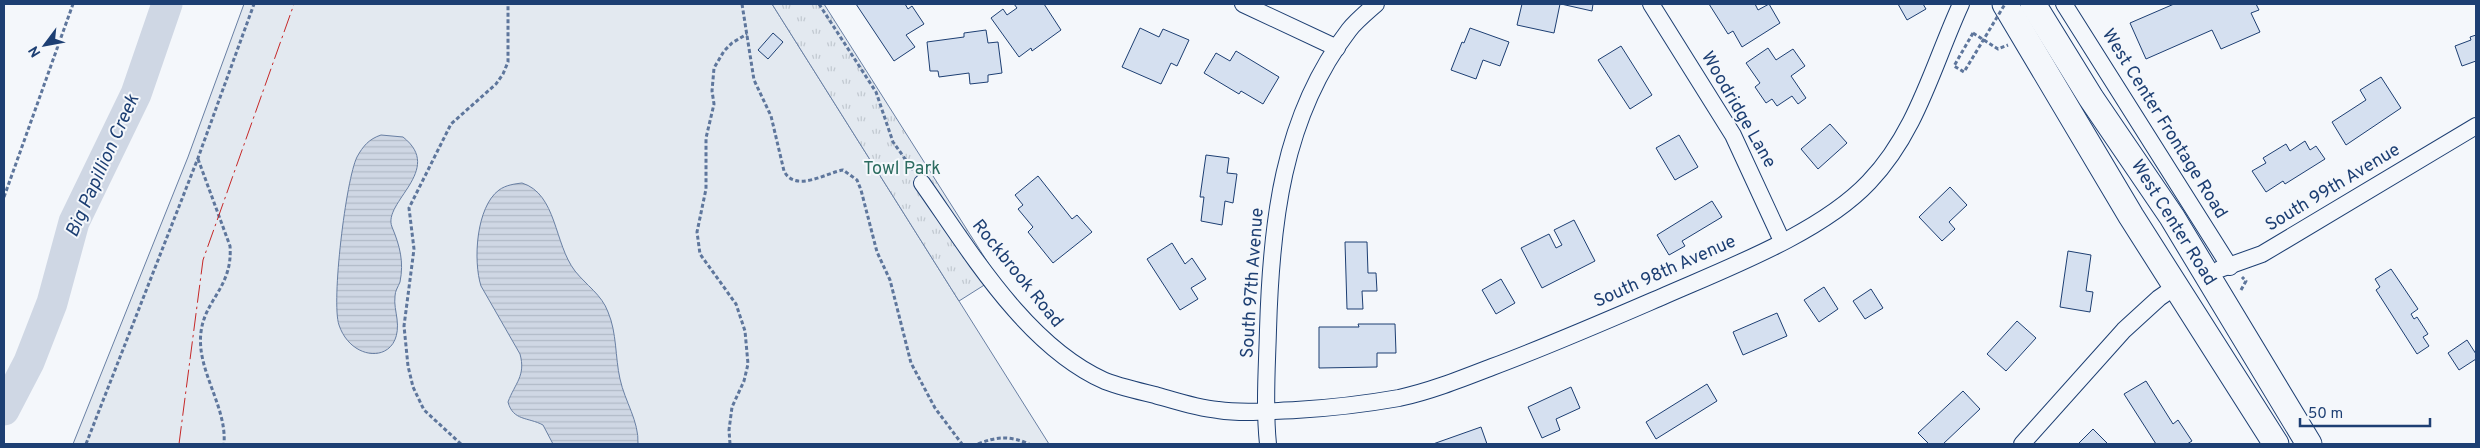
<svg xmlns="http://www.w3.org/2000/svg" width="2480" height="448" viewBox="0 0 2480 448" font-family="Overpass,sans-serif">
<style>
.green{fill:#e3e9f0;stroke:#687fa3}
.park{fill:url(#park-tufts);stroke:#687fa3}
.water{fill:url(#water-rules);stroke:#687fa3}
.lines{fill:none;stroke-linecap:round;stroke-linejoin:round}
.river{stroke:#cfd7e4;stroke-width:31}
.building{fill:#d5e0f0;stroke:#1d3f73}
.street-casing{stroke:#1d3f73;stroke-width:18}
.primary-casing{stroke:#1d3f73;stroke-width:27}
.path{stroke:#5e769c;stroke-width:3;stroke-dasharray:4 2.5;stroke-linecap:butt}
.street{stroke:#f4f7fb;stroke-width:16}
.primary{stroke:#f4f7fb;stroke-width:25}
.path-bridge{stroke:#5e769c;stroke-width:3;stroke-dasharray:4 2.5;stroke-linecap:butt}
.power{stroke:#c62828;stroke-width:1;stroke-dasharray:18 4 2.5 4;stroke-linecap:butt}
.labels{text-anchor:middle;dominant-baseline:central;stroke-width:4;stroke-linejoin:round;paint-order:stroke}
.street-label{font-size:18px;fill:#1d3f73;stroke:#f4f7fb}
.park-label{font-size:18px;fill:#2c6c60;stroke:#f4f7fb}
.water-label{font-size:19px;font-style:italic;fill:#1d3f73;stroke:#f4f7fb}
</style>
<defs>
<pattern id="park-tufts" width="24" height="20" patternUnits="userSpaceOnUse" patternTransform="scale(1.25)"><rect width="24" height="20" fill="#e3e9f0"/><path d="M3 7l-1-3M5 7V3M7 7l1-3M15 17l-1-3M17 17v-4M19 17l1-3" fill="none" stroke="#c2c9d1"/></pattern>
<pattern id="water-rules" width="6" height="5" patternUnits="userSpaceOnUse" patternTransform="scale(1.25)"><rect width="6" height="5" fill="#cfd7e4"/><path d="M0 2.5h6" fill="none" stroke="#b1bac7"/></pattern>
</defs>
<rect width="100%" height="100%" fill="#f4f7fb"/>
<path class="green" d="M 244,4 L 772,4 L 1049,444 L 73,444 L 188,157 Z"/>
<path class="park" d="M 772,4 L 824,4 L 997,277 L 959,301 Z"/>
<g class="water">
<path d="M 381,135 L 403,137 C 445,170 382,202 392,227 C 400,246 404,262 400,282 C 398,287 395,291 395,296 C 394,304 396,311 397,319 C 403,364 352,364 339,325 C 331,302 346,179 357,157 C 363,146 369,139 381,135 Z"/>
<path d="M 522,183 C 557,194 554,244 575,271 C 586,285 602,295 608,312 C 617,333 615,357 620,379 C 625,402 639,421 638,444 L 553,444 L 543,425 C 528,417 513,421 508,402 C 515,383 526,376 520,354 L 481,286 C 473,261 476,207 499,190 C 506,185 514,184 522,183 Z"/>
</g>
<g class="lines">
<path class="river" d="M 4,410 L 29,362 L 52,303 L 74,222 L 136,94 L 167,4"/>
</g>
<g class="building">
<path d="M 856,4 L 905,4 L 908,9 L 912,6 L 924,24 L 906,35 L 915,47 L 894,61 Z"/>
<path d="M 1014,4 L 1044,4 L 1061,30 L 1032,51 L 1031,48 L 1019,57 L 991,18 L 1003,9 L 1007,15 L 1017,8 Z"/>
<path d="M 1522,4 L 1560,4 L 1554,33 L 1517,25 Z"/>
<path d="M 1561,4 L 1593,4 L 1592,11 Z"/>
<path d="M 1709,4 L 1755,4 L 1758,10 L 1769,4 L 1780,23 L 1742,47 L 1733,31 L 1728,34 Z"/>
<path d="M 1898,4 L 1923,4 L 1926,9 L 1907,20 Z"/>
<path d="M 2174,4 L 2256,4 L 2259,10 L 2251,13 L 2260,32 L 2221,49 L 2212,30 L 2146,59 L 2130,23 Z"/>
<path d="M 1140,28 L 1159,37 L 1163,29 L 1189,40 L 1177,66 L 1171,63 L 1161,84 L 1122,67 Z"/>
<path d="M 1470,28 L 1509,42 L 1500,66 L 1483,60 L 1476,79 L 1451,70 L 1462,42 L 1464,43 Z"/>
<path d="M 986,30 L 988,43 L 998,42 L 1002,73 L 988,75 L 988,82 L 970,84 L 969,73 L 939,77 L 938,71 L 930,71 L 927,42 L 964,37 L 964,33 Z"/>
<path d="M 773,33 L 783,42 L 768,59 L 758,50 Z"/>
<path d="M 2476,35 L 2476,61 L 2462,66 L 2455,46 L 2471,40 L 2470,37 Z"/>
<path d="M 1621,46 L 1652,95 L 1630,109 L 1598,60 Z"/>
<path d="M 1768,48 L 1776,60 L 1793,49 L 1805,66 L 1791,76 L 1806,98 L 1798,104 L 1792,96 L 1777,106 L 1772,99 L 1766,103 L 1755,87 L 1760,83 L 1746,63 Z"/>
<path d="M 1236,51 L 1279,77 L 1263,104 L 1241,91 L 1239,94 L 1204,73 L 1216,53 L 1230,61 Z"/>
<path d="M 2381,77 L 2401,108 L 2346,145 L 2332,122 L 2366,100 L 2360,90 Z"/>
<path d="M 1830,124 L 1847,143 L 1818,169 L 1801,149 Z"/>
<path d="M 1679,135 L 1698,167 L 1675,180 L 1656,148 Z"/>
<path d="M 2305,141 L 2310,150 L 2316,146 L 2325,159 L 2285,184 L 2283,181 L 2266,192 L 2252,171 L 2266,163 L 2263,158 L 2286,144 L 2290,151 Z"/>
<path d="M 1206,155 L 1229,158 L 1227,173 L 1237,174 L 1233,203 L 1225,201 L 1222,225 L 1201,221 L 1204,197 L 1200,197 Z"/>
<path d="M 1038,176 L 1072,219 L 1077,215 L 1092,232 L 1053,263 L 1028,232 L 1033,227 L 1018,209 L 1023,205 L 1015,195 Z"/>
<path d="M 1950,187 L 1967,205 L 1949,222 L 1955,229 L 1942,241 L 1919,217 Z"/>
<path d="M 1712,201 L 1722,217 L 1682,241 L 1685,246 L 1669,255 L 1657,235 Z"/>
<path d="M 1574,220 L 1595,261 L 1542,288 L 1521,248 L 1549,234 L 1556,248 L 1562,245 L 1554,230 Z"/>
<path d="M 1345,242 L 1367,242 L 1368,273 L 1376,273 L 1377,291 L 1362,291 L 1363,309 L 1347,309 Z"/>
<path d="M 1172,243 L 1185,264 L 1192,258 L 1206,279 L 1191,288 L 1198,299 L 1180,310 L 1147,259 Z"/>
<path d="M 2068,251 L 2091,255 L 2086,291 L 2093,292 L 2090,312 L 2060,307 Z"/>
<path d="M 2391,269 L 2418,309 L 2411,314 L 2414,319 L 2417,317 L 2428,334 L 2423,337 L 2429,346 L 2417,354 L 2376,290 L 2380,287 L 2375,279 Z"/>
<path d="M 1501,279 L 1515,303 L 1496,314 L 1482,290 Z"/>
<path d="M 1824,287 L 1838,309 L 1819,322 L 1804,300 Z"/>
<path d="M 1871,289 L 1883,308 L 1865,319 L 1853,301 Z"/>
<path d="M 1777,313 L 1787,336 L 1743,355 L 1733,332 Z"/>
<path d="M 2017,321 L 2036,338 L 2006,371 L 1987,354 Z"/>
<path d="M 1358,324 L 1395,324 L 1396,353 L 1377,353 L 1377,367 L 1319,368 L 1319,327 L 1359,327 Z"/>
<path d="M 2467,340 L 2476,354 L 2476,359 L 2459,370 L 2448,353 Z"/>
<path d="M 2146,381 L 2173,424 L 2178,420 L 2192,441 L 2187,444 L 2156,444 L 2124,394 Z"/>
<path d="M 1707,384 L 1717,401 L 1656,439 L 1646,422 Z"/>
<path d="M 1571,387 L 1580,408 L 1556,419 L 1560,430 L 1542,438 L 1528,407 Z"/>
<path d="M 1963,391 L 1980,409 L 1943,444 L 1929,444 L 1918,433 Z"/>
<path d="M 1481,427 L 1487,444 L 1433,444 Z"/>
<path d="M 2093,429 L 2108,444 L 2078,444 Z"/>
</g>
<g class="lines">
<defs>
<g id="street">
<path d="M 1243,4 L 1337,48"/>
<path d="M 1651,4 L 1733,135 L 1782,241"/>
<path d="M 2064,4 L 2230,267"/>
<path d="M 922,183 C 970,251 1026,346 1105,381 C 1121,387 1138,391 1155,395 C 1176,401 1196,408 1218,410 C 1244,414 1270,411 1296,410 C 1331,408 1365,404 1399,398 C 1431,391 1461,379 1492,367 C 1551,345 1608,320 1666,295 C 1730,267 1822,232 1869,182 C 1917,132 1933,65 1961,4"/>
<path d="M 2220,269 L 2262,254 L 2476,126"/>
<path d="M 1268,444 C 1264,407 1267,368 1268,330 C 1271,225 1282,117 1349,30 C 1356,21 1367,12 1376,4"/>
<path d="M 2022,444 L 2124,330 L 2159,298 L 2175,287"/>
</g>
<g id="primary">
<path d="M 2005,4 L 2131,216 L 2276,444"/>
<path d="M 2033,4 L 2091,98 L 2172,217 L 2309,444"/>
</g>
</defs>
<use href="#street" class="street-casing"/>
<use href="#primary" class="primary-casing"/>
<g class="path">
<path d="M 742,4 L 754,80 L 771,116 L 784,171 C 795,193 826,173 843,170 L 857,180 L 861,190 L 877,252 L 890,280 L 911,363 L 935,408 L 962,444"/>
<path d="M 819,4 L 876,92 L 893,142 L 913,170"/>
<path d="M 1973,33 L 1998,49 L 2008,45"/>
<path d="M 198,159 L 230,246 C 233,287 205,299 201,332 C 196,370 227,406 224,444"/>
<path d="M 4,197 L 73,4"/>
<path d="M 2241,290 L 2246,281 L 2242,277"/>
<path d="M 86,444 L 198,158 L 254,4"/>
<path d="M 461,444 L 424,410 L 413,387 L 408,366 L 404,326 L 414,249 L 409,208 L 451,124 L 496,84 L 503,74 L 508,62 L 508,4"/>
<path d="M 730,444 L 729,430 L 732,407 L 744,381 L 748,364 L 745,331 L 736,304 L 700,254 L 697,232 L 706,189 L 706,138 L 714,104 L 712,91 L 714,68 L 724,51 L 732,43 L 747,34"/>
<path d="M 978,444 C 997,436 1011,436 1029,444"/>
</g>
<use href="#street" class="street"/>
<use href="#primary" class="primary"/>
<path class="path-bridge" d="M 1973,33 L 1954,66 L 1964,72 L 2005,4"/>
<path class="power" d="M 179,444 L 203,260 L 294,4"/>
</g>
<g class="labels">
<g class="street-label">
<text transform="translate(1738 110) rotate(60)">Woodridge Lane</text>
<text transform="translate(2164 124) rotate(58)">West Center Frontage Road</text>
<text transform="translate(2333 188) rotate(-31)">South 99th Avenue</text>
<text transform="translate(2173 223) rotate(58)">West Center Road</text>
<text transform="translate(1665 272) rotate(-24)">South 98th Avenue</text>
<text transform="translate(1017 274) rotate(51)">Rockbrook Road</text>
<text transform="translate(1253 283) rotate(-86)">South 97th Avenue</text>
</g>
<g class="park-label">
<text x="902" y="169">Towl Park</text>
</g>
<g class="water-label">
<text transform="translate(103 166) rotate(-66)">Big Papillion Creek</text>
</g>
</g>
<rect width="2480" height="448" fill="none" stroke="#1d3f73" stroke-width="10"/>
<g transform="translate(45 45) rotate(238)" stroke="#f4f7fb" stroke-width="4" paint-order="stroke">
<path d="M0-4L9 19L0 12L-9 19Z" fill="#1d3f73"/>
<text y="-8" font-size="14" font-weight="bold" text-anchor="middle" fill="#1d3f73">N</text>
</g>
<path d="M2300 418v8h130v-8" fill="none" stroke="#1d3f73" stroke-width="2.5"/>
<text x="2308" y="418" font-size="15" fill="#1d3f73" stroke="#f4f7fb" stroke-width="4" paint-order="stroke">50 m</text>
</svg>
